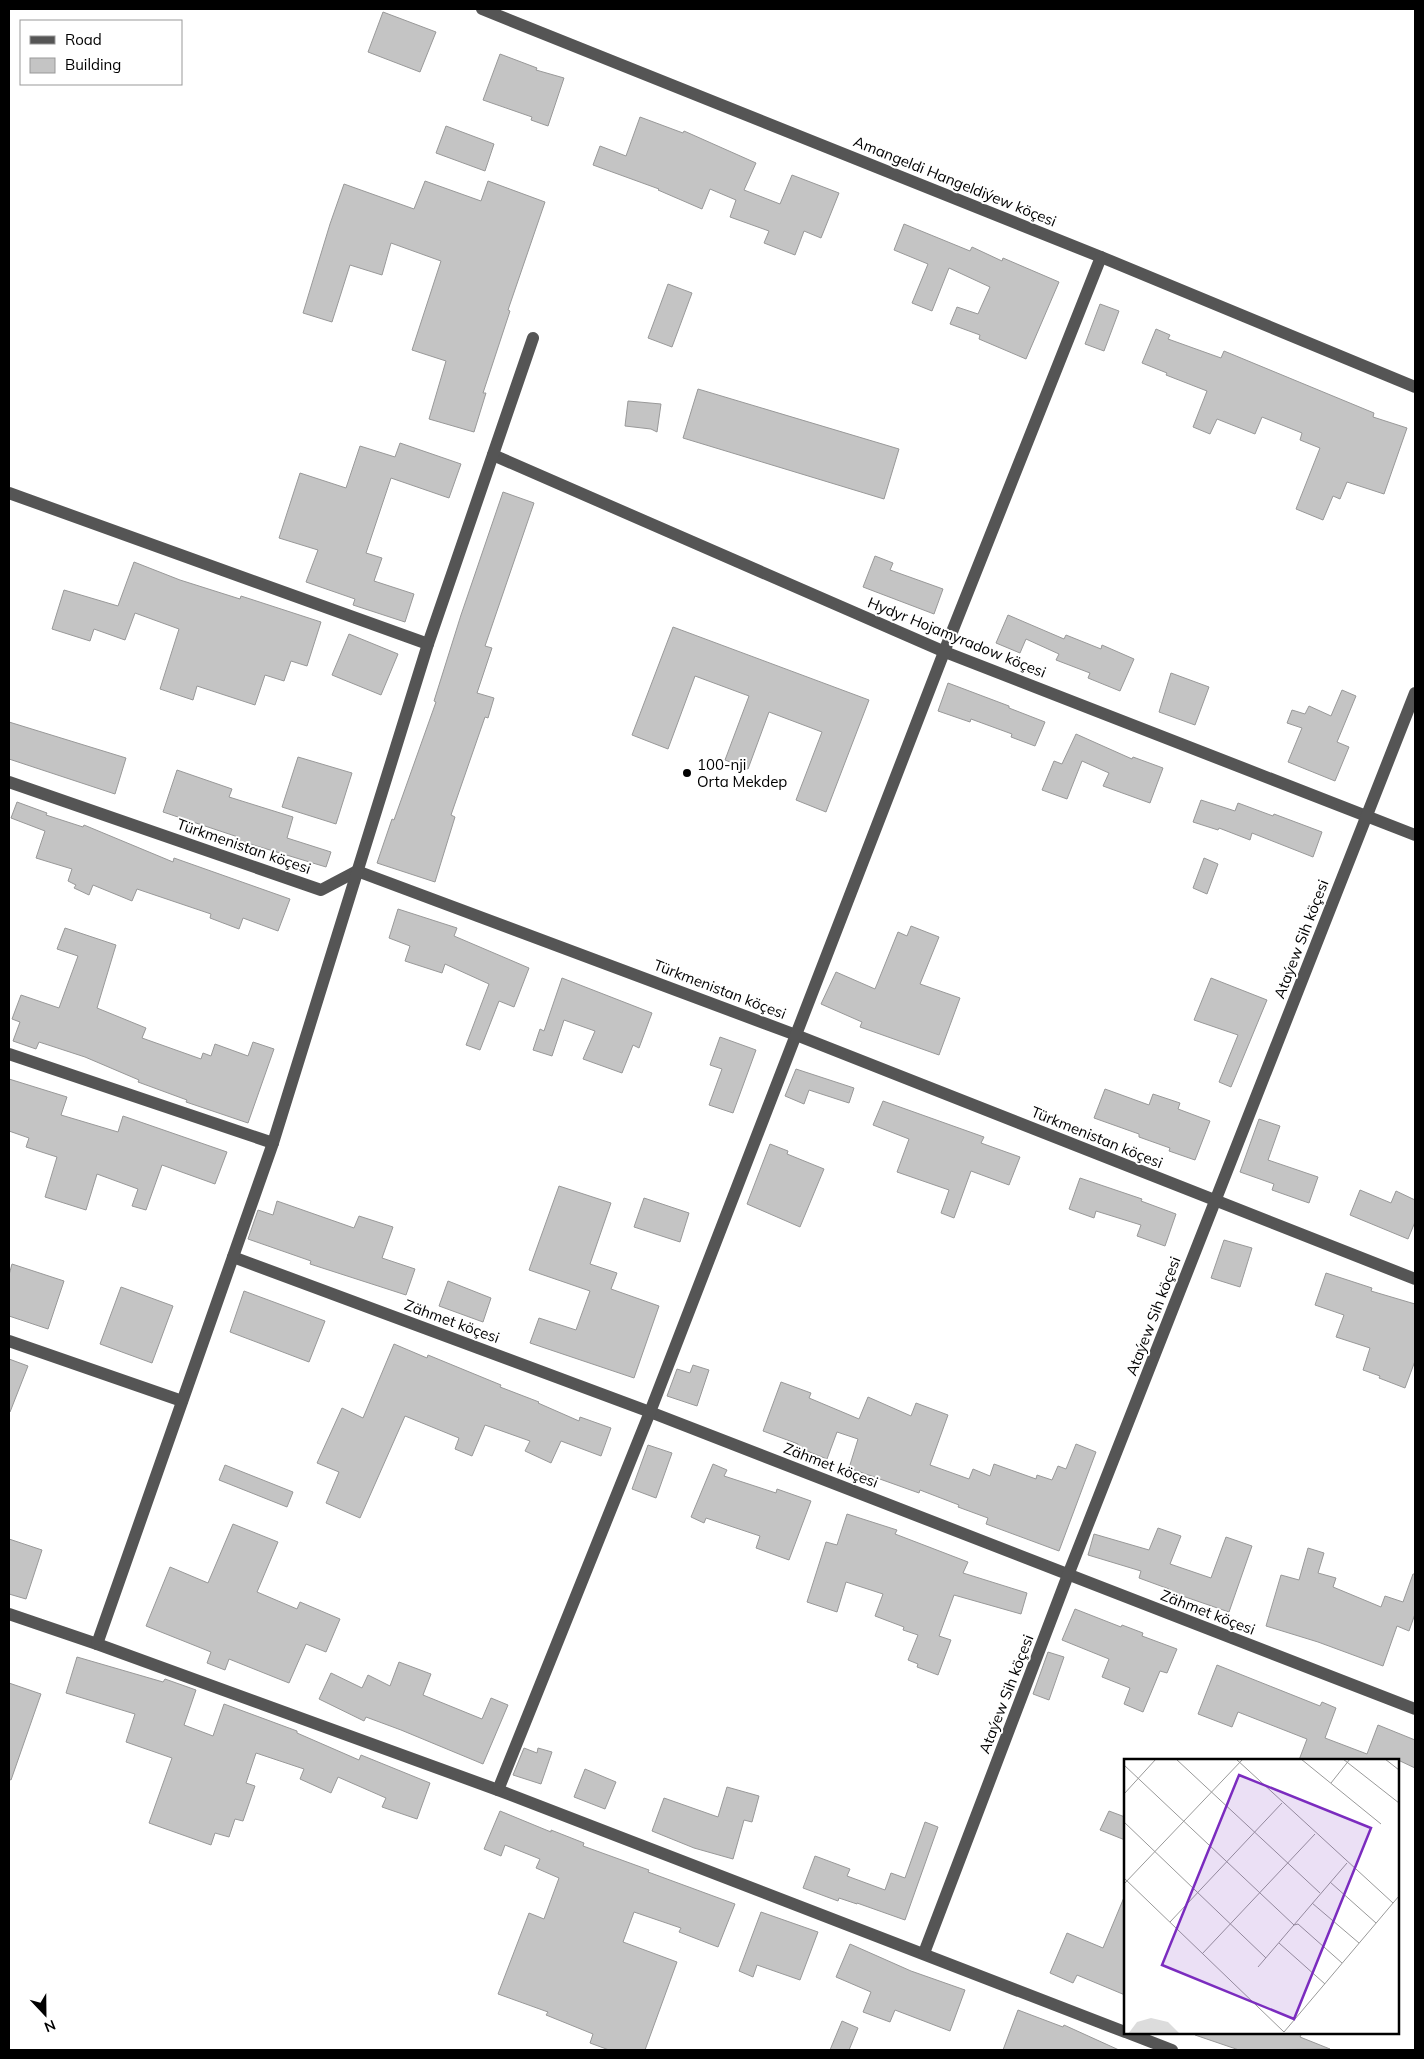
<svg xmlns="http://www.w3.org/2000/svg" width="1424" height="2059" viewBox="0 0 1424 2059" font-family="Mulish,sans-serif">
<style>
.building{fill:#c4c4c4;stroke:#999}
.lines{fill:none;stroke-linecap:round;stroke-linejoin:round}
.minor{stroke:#555;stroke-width:12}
.poi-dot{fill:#000;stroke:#fff;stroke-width:2}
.labels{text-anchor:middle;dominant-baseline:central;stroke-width:4;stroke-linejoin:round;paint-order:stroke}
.street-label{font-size:15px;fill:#000;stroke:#fff}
.poi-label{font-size:15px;fill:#000;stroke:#fff;text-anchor:start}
.inset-road{fill:none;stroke:#999;stroke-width:1}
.view{fill:#7b2cbf;fill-opacity:0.15;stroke:#7b2cbf;stroke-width:2.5}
.inset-edge{fill:none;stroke:#000;stroke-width:2.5}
</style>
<rect width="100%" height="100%" fill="#fff"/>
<g class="building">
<path d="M 383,12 L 436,32 L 420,72 L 368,52 Z"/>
<path d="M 500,54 L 537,68 L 536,70 L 564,78 L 548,126 L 531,120 L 532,117 L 483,100 Z"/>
<path d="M 640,117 L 683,133 L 684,131 L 756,163 L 744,190 L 780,204 L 792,175 L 839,193 L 821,238 L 804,231 L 795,255 L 764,243 L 769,231 L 730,217 L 736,200 L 710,189 L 702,209 L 658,190 L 659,189 L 593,165 L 600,146 L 626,156 Z"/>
<path d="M 446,126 L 494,144 L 485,171 L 436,153 Z"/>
<path d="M 425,181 L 481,201 L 488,181 L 545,202 L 508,310 L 510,311 L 483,393 L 486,393 L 474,432 L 429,419 L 446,361 L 412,350 L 441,261 L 391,243 L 382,275 L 350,265 L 332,322 L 303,313 L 330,224 L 344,184 L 414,209 Z"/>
<path d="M 904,224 L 970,251 L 972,247 L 1002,261 L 1003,258 L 1059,282 L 1026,359 L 979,339 L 980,335 L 950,324 L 957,307 L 978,314 L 990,287 L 949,268 L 932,311 L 912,303 L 928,264 L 894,250 Z"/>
<path d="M 668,284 L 692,293 L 672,347 L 648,338 Z"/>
<path d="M 1100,304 L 1119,311 L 1104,351 L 1085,344 Z"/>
<path d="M 1156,329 L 1170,335 L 1168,339 L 1221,358 L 1224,351 L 1374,413 L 1373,417 L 1407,428 L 1384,494 L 1347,482 L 1340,499 L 1333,496 L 1323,520 L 1296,509 L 1320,448 L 1300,440 L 1302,433 L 1262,417 L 1255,434 L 1217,419 L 1210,434 L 1193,427 L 1207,391 L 1166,375 L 1167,373 L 1142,363 Z"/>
<path d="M 698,389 L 899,449 L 884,499 L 683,438 Z"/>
<path d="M 628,401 L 661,404 L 657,432 L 651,429 L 625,426 Z"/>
<path d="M 400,443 L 461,464 L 449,498 L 391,478 L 366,553 L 382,558 L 374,581 L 414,594 L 405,622 L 353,605 L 355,599 L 306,582 L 318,550 L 279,538 L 300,473 L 346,488 L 360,446 L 395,457 Z"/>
<path d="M 503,492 L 534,503 L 485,646 L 492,648 L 477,693 L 494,698 L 488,718 L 485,717 L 451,815 L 455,817 L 435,882 L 377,863 L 392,819 L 394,820 L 436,702 L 434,701 L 461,615 Z"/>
<path d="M 875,556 L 893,563 L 890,570 L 943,589 L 934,614 L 863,587 Z"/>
<path d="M 134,562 L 180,580 L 240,599 L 241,596 L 321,622 L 307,666 L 291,661 L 284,681 L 265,675 L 255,705 L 197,686 L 193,700 L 160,689 L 179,629 L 135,613 L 125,640 L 94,629 L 90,641 L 52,629 L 64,590 L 118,606 Z"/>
<path d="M 1008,615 L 1064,639 L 1066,635 L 1101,649 L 1102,645 L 1134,659 L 1120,691 L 1088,678 L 1090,673 L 1056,660 L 1059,654 L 1026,639 L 1020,653 L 996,643 Z"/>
<path d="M 673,627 L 869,700 L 826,812 L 796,800 L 822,732 L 769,712 L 748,769 L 725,760 L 749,696 L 695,676 L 668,749 L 632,735 Z"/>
<path d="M 349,634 L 398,654 L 381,695 L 332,675 Z"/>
<path d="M 1171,673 L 1209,687 L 1195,725 L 1159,712 Z"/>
<path d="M 948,683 L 1009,706 L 1009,708 L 1045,722 L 1035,746 L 1011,737 L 1012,734 L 971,719 L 970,722 L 938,711 Z"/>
<path d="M 1342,690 L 1356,696 L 1337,742 L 1349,747 L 1335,781 L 1288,762 L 1302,728 L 1287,723 L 1292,710 L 1305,714 L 1309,706 L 1331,716 Z"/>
<path d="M 9,722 L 126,758 L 115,794 L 9,759 Z"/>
<path d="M 1076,734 L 1132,759 L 1133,757 L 1163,768 L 1150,803 L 1103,786 L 1109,773 L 1082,761 L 1067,799 L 1042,790 L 1054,761 L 1062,764 Z"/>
<path d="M 298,757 L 352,773 L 336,824 L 282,807 Z"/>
<path d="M 177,770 L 232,789 L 229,797 L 293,817 L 287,838 L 331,852 L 326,867 L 237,840 L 238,837 L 163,812 Z"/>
<path d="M 1201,800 L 1235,811 L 1238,803 L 1273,816 L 1274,814 L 1322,832 L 1313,857 L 1252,833 L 1250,840 L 1219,828 L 1218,830 L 1193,822 Z"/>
<path d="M 17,802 L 47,813 L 46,815 L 83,827 L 84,825 L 173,862 L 174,858 L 290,899 L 278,931 L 243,918 L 239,929 L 210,918 L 211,914 L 137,889 L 132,901 L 93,885 L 89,895 L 74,888 L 76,885 L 68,881 L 72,869 L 36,858 L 45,831 L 11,818 Z"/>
<path d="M 1204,858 L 1218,864 L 1207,894 L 1193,888 Z"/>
<path d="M 398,909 L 457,928 L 454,936 L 529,968 L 514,1007 L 499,1001 L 480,1050 L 466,1045 L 489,984 L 445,964 L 442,973 L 405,961 L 410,946 L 389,938 Z"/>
<path d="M 911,926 L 939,937 L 920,984 L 960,998 L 939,1055 L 860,1027 L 862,1022 L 821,1004 L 836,972 L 875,989 L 898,932 L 907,936 Z"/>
<path d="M 65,928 L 116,945 L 97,1008 L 146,1028 L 142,1038 L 201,1059 L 203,1053 L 211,1056 L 215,1044 L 248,1056 L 253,1042 L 274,1049 L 248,1123 L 186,1102 L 187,1100 L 138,1082 L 139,1080 L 85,1057 L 39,1042 L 36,1049 L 13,1041 L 20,1022 L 12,1019 L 21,995 L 59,1008 L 78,956 L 57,949 Z"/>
<path d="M 562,978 L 652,1013 L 639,1048 L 633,1045 L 622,1073 L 583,1059 L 595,1031 L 564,1020 L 552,1056 L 533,1050 L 540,1029 L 544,1031 Z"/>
<path d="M 1211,978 L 1267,1000 L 1231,1087 L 1219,1082 L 1238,1035 L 1194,1020 Z"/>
<path d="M 720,1037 L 756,1050 L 733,1113 L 709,1105 L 722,1069 L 710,1065 Z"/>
<path d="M 796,1069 L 854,1088 L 849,1103 L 809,1090 L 804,1104 L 785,1096 Z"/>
<path d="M 9,1079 L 67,1097 L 61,1115 L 118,1132 L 123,1116 L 227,1152 L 215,1184 L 162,1165 L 146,1210 L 132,1206 L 138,1189 L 97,1174 L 86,1210 L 45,1197 L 57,1157 L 26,1147 L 29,1138 L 9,1131 Z"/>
<path d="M 1105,1089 L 1149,1105 L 1153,1094 L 1180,1103 L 1178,1109 L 1210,1121 L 1195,1160 L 1169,1151 L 1170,1148 L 1139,1137 L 1139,1134 L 1094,1118 Z"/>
<path d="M 883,1101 L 984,1137 L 981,1143 L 1020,1157 L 1009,1185 L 971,1171 L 954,1218 L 941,1213 L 949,1190 L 897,1172 L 909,1139 L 873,1125 Z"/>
<path d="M 1259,1119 L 1280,1126 L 1268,1160 L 1318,1177 L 1309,1203 L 1272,1190 L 1274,1184 L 1240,1172 Z"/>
<path d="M 770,1144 L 788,1151 L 787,1154 L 824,1169 L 800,1227 L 747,1204 Z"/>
<path d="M 1080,1178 L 1142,1199 L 1141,1201 L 1176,1214 L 1165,1246 L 1137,1236 L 1141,1225 L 1096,1211 L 1094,1218 L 1069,1209 Z"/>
<path d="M 559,1186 L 611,1203 L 590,1264 L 617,1273 L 611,1289 L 659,1306 L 634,1378 L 530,1343 L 539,1318 L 576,1330 L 590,1291 L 529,1270 Z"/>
<path d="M 1360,1190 L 1391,1203 L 1396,1191 L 1415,1200 L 1415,1222 L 1408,1239 L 1350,1215 Z"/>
<path d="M 644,1198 L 689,1213 L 680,1242 L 634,1227 Z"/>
<path d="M 277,1201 L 354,1228 L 359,1216 L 393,1227 L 382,1258 L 415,1269 L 406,1295 L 310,1264 L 311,1261 L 248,1239 L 258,1210 L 273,1215 Z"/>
<path d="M 1224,1240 L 1252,1248 L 1240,1287 L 1211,1278 Z"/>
<path d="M 12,1264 L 64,1281 L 48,1329 L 9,1316 L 9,1275 Z"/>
<path d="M 1326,1273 L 1372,1288 L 1371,1291 L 1415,1304 L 1415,1361 L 1405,1388 L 1379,1378 L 1380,1376 L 1363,1370 L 1370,1348 L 1336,1337 L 1344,1315 L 1315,1305 Z"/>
<path d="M 448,1281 L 491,1298 L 483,1322 L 439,1306 Z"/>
<path d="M 121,1287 L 173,1306 L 152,1363 L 100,1344 Z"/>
<path d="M 244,1291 L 325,1321 L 309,1362 L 230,1332 Z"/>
<path d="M 394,1344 L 427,1358 L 428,1355 L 501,1385 L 500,1387 L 539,1402 L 538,1403 L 579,1421 L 580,1417 L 611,1428 L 601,1456 L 561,1441 L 551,1463 L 525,1451 L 530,1441 L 485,1425 L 472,1456 L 455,1449 L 459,1438 L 405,1416 L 360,1518 L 326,1503 L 339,1472 L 317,1463 L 342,1408 L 363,1418 Z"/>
<path d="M 9,1359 L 28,1366 L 10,1412 L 9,1412 Z"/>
<path d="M 693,1365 L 709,1370 L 697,1406 L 667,1396 L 677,1369 L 690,1373 Z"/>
<path d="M 781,1382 L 811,1393 L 809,1398 L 859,1419 L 868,1397 L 911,1416 L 916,1403 L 948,1415 L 930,1465 L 969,1479 L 973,1469 L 990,1476 L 994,1464 L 1036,1479 L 1037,1475 L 1052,1480 L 1058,1466 L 1066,1469 L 1076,1444 L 1096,1452 L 1059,1551 L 986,1524 L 988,1518 L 958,1507 L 959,1505 L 920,1490 L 919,1493 L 849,1468 L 858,1439 L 837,1432 L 827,1459 L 797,1447 L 798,1444 L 763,1431 Z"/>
<path d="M 648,1445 L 672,1453 L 656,1498 L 632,1489 Z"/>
<path d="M 713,1464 L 727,1470 L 724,1476 L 776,1493 L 777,1489 L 811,1501 L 789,1560 L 756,1548 L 760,1536 L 706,1518 L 704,1523 L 691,1517 Z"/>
<path d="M 225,1465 L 293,1492 L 287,1507 L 219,1480 Z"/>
<path d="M 847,1514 L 897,1530 L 895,1534 L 968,1562 L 963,1573 L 1027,1593 L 1021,1614 L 954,1595 L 939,1636 L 951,1640 L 938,1675 L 917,1667 L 918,1664 L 908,1660 L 918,1635 L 903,1630 L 904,1627 L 875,1616 L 883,1594 L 846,1582 L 837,1612 L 807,1602 L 826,1542 L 837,1545 Z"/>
<path d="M 233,1524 L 278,1542 L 257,1592 L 297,1609 L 300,1602 L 340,1619 L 326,1652 L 306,1644 L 289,1683 L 229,1659 L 225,1670 L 207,1663 L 211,1652 L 146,1626 L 170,1567 L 208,1583 Z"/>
<path d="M 1158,1528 L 1181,1536 L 1170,1564 L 1211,1578 L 1226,1537 L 1252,1546 L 1229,1612 L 1168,1591 L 1169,1589 L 1139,1578 L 1141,1571 L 1088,1555 L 1094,1534 L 1149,1550 Z"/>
<path d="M 9,1539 L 42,1550 L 26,1599 L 9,1594 Z"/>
<path d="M 1308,1548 L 1324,1553 L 1318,1573 L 1336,1578 L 1333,1587 L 1381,1607 L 1385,1596 L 1403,1602 L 1413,1574 L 1415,1574 L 1415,1614 L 1409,1631 L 1397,1626 L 1383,1666 L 1318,1642 L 1266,1626 L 1281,1575 L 1299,1580 Z"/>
<path d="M 1075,1609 L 1121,1627 L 1122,1625 L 1143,1633 L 1142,1636 L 1177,1649 L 1167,1673 L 1160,1671 L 1143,1712 L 1124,1704 L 1130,1688 L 1102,1677 L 1109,1659 L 1062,1640 Z"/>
<path d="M 1048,1652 L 1064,1657 L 1049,1700 L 1033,1694 Z"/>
<path d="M 77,1657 L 163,1682 L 165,1679 L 196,1690 L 184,1725 L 213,1736 L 224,1704 L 297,1731 L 297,1733 L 359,1760 L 361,1755 L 430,1783 L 417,1819 L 382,1807 L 386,1798 L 338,1777 L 331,1793 L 300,1779 L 304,1769 L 256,1753 L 246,1783 L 255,1786 L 243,1821 L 235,1819 L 229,1837 L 215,1833 L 211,1845 L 149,1823 L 172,1758 L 126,1742 L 135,1714 L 66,1693 Z"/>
<path d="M 399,1662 L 431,1674 L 423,1695 L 482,1719 L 491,1698 L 508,1705 L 483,1764 L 401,1730 L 366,1717 L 364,1721 L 319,1699 L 331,1673 L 362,1688 L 368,1675 L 390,1686 Z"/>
<path d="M 1217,1665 L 1320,1706 L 1322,1702 L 1336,1708 L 1325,1738 L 1367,1754 L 1378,1725 L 1415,1740 L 1415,1768 L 1398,1760 L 1299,1760 L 1307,1739 L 1238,1712 L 1232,1727 L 1198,1714 Z"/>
<path d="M 9,1683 L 41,1694 L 11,1780 L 9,1779 Z"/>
<path d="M 524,1748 L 537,1753 L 538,1748 L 552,1752 L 541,1784 L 513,1775 Z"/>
<path d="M 585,1769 L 616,1782 L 605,1809 L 574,1797 Z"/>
<path d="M 727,1787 L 759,1796 L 752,1822 L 744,1820 L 733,1859 L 694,1848 L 652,1831 L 664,1798 L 718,1817 Z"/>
<path d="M 500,1811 L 551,1832 L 551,1830 L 584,1843 L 583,1846 L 649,1870 L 648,1872 L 735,1904 L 718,1947 L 679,1932 L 681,1928 L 634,1912 L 623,1942 L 677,1962 L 645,2050 L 609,2050 L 590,2043 L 593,2034 L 546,2015 L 548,2012 L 498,1994 L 529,1913 L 544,1919 L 559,1878 L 536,1868 L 540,1859 L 505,1845 L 501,1856 L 484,1849 Z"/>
<path d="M 1109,1811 L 1125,1817 L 1125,1840 L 1100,1830 Z"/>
<path d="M 925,1822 L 938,1827 L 905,1920 L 857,1903 L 857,1904 L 839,1898 L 838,1901 L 803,1888 L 815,1856 L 850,1869 L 847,1876 L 885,1890 L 891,1873 L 905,1878 Z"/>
<path d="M 1125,1895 L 1125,1995 L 1077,1975 L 1073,1983 L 1050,1973 L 1067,1933 L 1103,1948 Z"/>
<path d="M 761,1912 L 818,1932 L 800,1980 L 757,1965 L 753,1977 L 739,1971 Z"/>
<path d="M 850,1944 L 911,1971 L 965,1990 L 950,2031 L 895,2010 L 890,2022 L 863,2012 L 871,1992 L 836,1977 Z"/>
<path d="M 1018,2010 L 1063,2027 L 1064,2025 L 1119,2050 L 1003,2050 Z"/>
<path d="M 842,2021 L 858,2028 L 849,2050 L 830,2050 Z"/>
<path d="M 1196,2033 L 1302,2033 L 1300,2037 L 1330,2049 L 1239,2050 L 1195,2035 Z"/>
</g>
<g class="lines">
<g class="minor">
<path d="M 482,9 L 1101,257 L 1415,387"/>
<path d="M 493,455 L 945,652 L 1415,835"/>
<path d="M 9,493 L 428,644"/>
<path d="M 9,782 L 321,890 L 357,871 L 796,1035 L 1415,1279"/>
<path d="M 9,1054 L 273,1143"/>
<path d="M 233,1257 L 650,1412 L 1415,1709"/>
<path d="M 9,1341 L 182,1401"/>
<path d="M 9,1614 L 97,1644 L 498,1790 L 1125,2032"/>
<path d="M 97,1644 L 273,1143 L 428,644 L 533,338"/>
<path d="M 498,1790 L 650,1412 L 946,647 L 1101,257"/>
<path d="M 924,1953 L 1068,1575 L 1415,693"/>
<path d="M 1128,2033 L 1172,2050"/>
</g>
</g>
<circle class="poi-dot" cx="687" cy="773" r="5"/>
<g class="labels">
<g class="street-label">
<text transform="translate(955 181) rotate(22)">Amangeldi Hangeldiýew köçesi</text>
<text transform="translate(957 637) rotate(22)">Hydyr Hojamyradow köçesi</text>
<text transform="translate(244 846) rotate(19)">Türkmenistan köçesi</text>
<text transform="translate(1301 939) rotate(-69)">Ataýew Sih köçesi</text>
<text transform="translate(720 989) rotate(21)">Türkmenistan köçesi</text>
<text transform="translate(1097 1137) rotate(22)">Türkmenistan köçesi</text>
<text transform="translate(1153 1316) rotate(-69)">Ataýew Sih köçesi</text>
<text transform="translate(452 1321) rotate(20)">Zähmet köçesi</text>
<text transform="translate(831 1465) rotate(21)">Zähmet köçesi</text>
<text transform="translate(1208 1612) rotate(21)">Zähmet köçesi</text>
<text transform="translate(1006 1694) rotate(-69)">Ataýew Sih köçesi</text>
</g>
<g class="poi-label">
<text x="697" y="764">100-nji<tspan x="697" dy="17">Orta Mekdep</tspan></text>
</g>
</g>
<g transform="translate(1124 1759)">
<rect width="275" height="275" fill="#fff"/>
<path d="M 27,259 L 44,263 L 56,275 L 4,275 L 13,263 Z" fill="#dcdcdc"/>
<path class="inset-road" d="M 52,0 L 196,134M 112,0 L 269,144M 177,0 L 257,65M 219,0 L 275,44M 261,0 L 275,11M 0,6 L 170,166 L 174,165 L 218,204M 207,24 L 226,0M 0,35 L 32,0M 0,63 L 142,199M 0,119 L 160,273 L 275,137M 206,123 L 252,164M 0,125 L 119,0M 188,144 L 235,184M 46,163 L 158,44M 155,184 L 201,225M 78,195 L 191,75M 134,208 L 223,104"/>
<path class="view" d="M 115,16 L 247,69 L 170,260 L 38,206 Z"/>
<rect width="275" height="275" class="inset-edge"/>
</g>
<rect width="1424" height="2059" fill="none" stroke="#000000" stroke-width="20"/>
<rect x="20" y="20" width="162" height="65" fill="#ffffff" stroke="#999999"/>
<rect x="30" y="36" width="25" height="8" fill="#555555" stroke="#999999"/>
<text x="65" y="45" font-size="15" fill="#000000">Road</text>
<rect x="30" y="58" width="25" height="15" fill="#c4c4c4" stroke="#999999"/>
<text x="65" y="70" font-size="15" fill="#000000">Building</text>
<g transform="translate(45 2014) rotate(158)" stroke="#ffffff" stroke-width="4" paint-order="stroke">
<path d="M0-4L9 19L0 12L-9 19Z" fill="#000000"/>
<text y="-8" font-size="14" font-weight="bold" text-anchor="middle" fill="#000000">N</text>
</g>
</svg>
